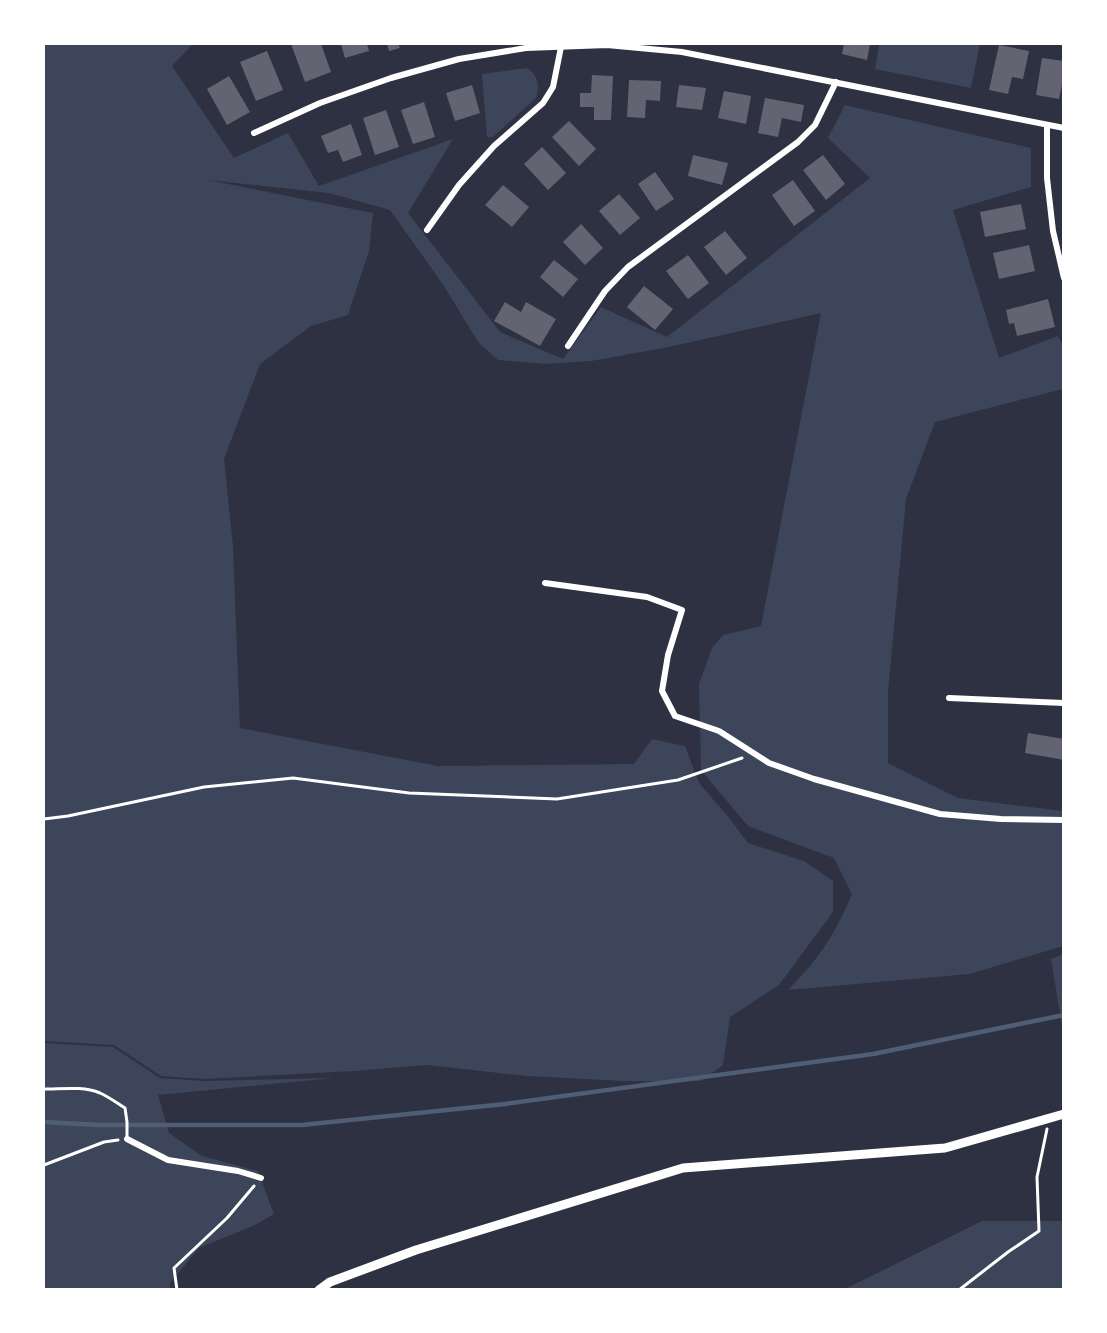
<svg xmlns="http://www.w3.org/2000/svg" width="1107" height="1333" viewBox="0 0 1107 1333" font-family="'Open Sans',sans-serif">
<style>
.green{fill:#3c4559}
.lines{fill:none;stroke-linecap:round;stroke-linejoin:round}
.stream{stroke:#4f5d75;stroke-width:4.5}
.building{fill:#626471}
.path{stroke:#fff;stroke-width:3}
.service{stroke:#fff;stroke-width:3}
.minor{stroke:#fff;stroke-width:6}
.secondary{stroke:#fff;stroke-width:9}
</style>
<rect width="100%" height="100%" fill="#2d3142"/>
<g class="green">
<path d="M 44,44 L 193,44 L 172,66 L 234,158 L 288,133 L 319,186 L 453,139 L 408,213 L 500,332 L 563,359 L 601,307 L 667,337 L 870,178 L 828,138 L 845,105 L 1031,148 L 1031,187 L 953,210 L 999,358 L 1058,336 L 1063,345 L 1063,389 L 935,422 L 906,499 L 888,692 L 888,763 L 958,798 L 1063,811 L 1063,946 L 970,974 L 788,990 C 820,958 834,935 852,894 L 834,858 L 748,826 L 701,770 L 699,684 L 712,648 L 723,635 L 761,626 L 821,313 L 664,348 L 591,361 L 544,364 L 498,360 L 478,342 L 444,286 L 390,210 L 329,193 L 208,180 L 373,213 L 369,251 L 348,315 L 311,326 L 260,364 L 224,459 L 233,546 L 240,728 L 438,766 L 634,764 L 652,739 L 685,746 L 699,783 L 730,819 L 748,843 L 804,861 L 833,881 L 833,912 L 779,985 L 730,1017 L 723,1065 L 701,1081 L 623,1081 L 526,1076 L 427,1065 L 355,1071 L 204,1079 L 161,1076 L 114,1045 L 44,1041 Z"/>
<path d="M 879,44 L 980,44 L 971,88 L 875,69 Z"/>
<path d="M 527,68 C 538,75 540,86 536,98 L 493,137 L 487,137 L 482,74 Z"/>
<path d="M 1063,954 L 1064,954 L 1063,1032 L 1051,959 Z"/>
<path d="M 44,1043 L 113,1047 L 160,1078 L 204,1081 L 334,1078 L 158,1095 L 169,1133 L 202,1156 L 258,1171 L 274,1214 L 255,1225 L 199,1248 L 170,1283 L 170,1289 L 44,1289 Z"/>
<path d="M 982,1221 L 1063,1221 L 1063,1289 L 843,1290 Z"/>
</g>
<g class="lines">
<path class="stream" d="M 44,1122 L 99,1125 L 302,1125 L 505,1104 L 873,1054 L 1064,1015"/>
</g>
<g class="building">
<path d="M 291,44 L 321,44 L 331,72 L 305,82 Z"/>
<path d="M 341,44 L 367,44 L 369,51 L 345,58 Z"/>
<path d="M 387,44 L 398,44 L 400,48 L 389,51 Z"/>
<path d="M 844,44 L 870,44 L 867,60 L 842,54 Z"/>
<path d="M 999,45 L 1029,51 L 1023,79 L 1012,77 L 1008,94 L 989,90 Z"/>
<path d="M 267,51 L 283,90 L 256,101 L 240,62 Z"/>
<path d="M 1042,58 L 1064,61 L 1064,75 L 1059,99 L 1036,95 Z"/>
<path d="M 592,75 L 613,76 L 611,120 L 594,120 L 594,107 L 580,107 L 580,93 L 591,93 Z"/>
<path d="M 229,76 L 250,112 L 227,125 L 207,89 Z"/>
<path d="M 629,80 L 661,81 L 660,101 L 646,100 L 645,118 L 627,117 Z"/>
<path d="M 472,85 L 480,113 L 455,121 L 446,93 Z"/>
<path d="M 679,85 L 706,88 L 702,110 L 676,107 Z"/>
<path d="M 724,91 L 751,96 L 746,124 L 718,118 Z"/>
<path d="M 765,98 L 804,105 L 801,122 L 782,118 L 778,137 L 758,133 Z"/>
<path d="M 424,102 L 435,137 L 413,144 L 401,110 Z"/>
<path d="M 386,110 L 399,147 L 375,155 L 363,118 Z"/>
<path d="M 569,121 L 596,149 L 579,166 L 552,137 Z"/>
<path d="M 351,124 L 362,155 L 343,162 L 338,150 L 328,153 L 321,136 Z"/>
<path d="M 542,147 L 566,173 L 548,190 L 524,164 Z"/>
<path d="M 693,155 L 728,163 L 722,185 L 688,176 Z"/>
<path d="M 823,155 L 845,184 L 826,200 L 803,170 Z"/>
<path d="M 655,172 L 674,199 L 656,211 L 638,184 Z"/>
<path d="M 793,180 L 815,211 L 794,226 L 772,195 Z"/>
<path d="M 503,185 L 529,207 L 512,227 L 485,205 Z"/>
<path d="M 619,194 L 640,218 L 620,235 L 599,211 Z"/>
<path d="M 1021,204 L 1026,229 L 985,237 L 980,212 Z"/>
<path d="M 581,224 L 603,248 L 585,265 L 563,242 Z"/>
<path d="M 725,231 L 747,258 L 726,275 L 704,247 Z"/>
<path d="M 1029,245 L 1035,271 L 999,279 L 993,253 Z"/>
<path d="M 688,255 L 709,283 L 688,299 L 666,271 Z"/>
<path d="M 554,260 L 578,279 L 563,297 L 540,277 Z"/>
<path d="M 644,286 L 673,309 L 655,330 L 627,307 Z"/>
<path d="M 1048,299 L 1055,327 L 1017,336 L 1014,323 L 1009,324 L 1006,310 Z"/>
<path d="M 505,302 L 521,312 L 526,302 L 556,319 L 540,346 L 494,321 Z"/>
<path d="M 1028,733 L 1064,739 L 1064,760 L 1025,753 Z"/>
</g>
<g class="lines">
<g class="path">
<path d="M 44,819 L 68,816 L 204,787 L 293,778 L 409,793 L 557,799 L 678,780 L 742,758"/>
<path d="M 44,1165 L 104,1142 L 118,1140"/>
<path d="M 177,1290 L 174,1268 L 227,1218 L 254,1186"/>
<path d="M 959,1290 L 1008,1252 L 1039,1231 L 1037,1177 L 1047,1129"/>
</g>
<path class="service" d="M 44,1089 C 62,1089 83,1086 100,1093 C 109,1097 117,1103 125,1108 L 127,1122 L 127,1138"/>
<g class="minor">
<path d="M 1047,125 L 1047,178 L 1053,231 L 1064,278"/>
<path d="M 254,133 L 320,103 L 391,78 L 459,59 L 526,48 L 607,45 L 682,52 L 1064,128"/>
<path d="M 427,230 L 459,185 L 494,146 L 543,103 L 553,87 L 561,47"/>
<path d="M 568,346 L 605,291 L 628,267 L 798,142 L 815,125 L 836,82"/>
<path d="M 545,583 L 647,597 L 682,610 L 668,655 L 662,691 L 675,716 L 719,731 L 769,763 L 814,779 L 940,814 L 1001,819 L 1064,820"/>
<path d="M 949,698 L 1064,703"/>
<path d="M 127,1139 L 168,1160 L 238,1171 L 261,1178"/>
</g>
<path class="secondary" d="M 319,1290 L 330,1282 L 416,1250 L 683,1168 L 945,1148 L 1064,1114"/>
</g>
<rect width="1107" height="1333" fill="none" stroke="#ffffff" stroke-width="90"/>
</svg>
